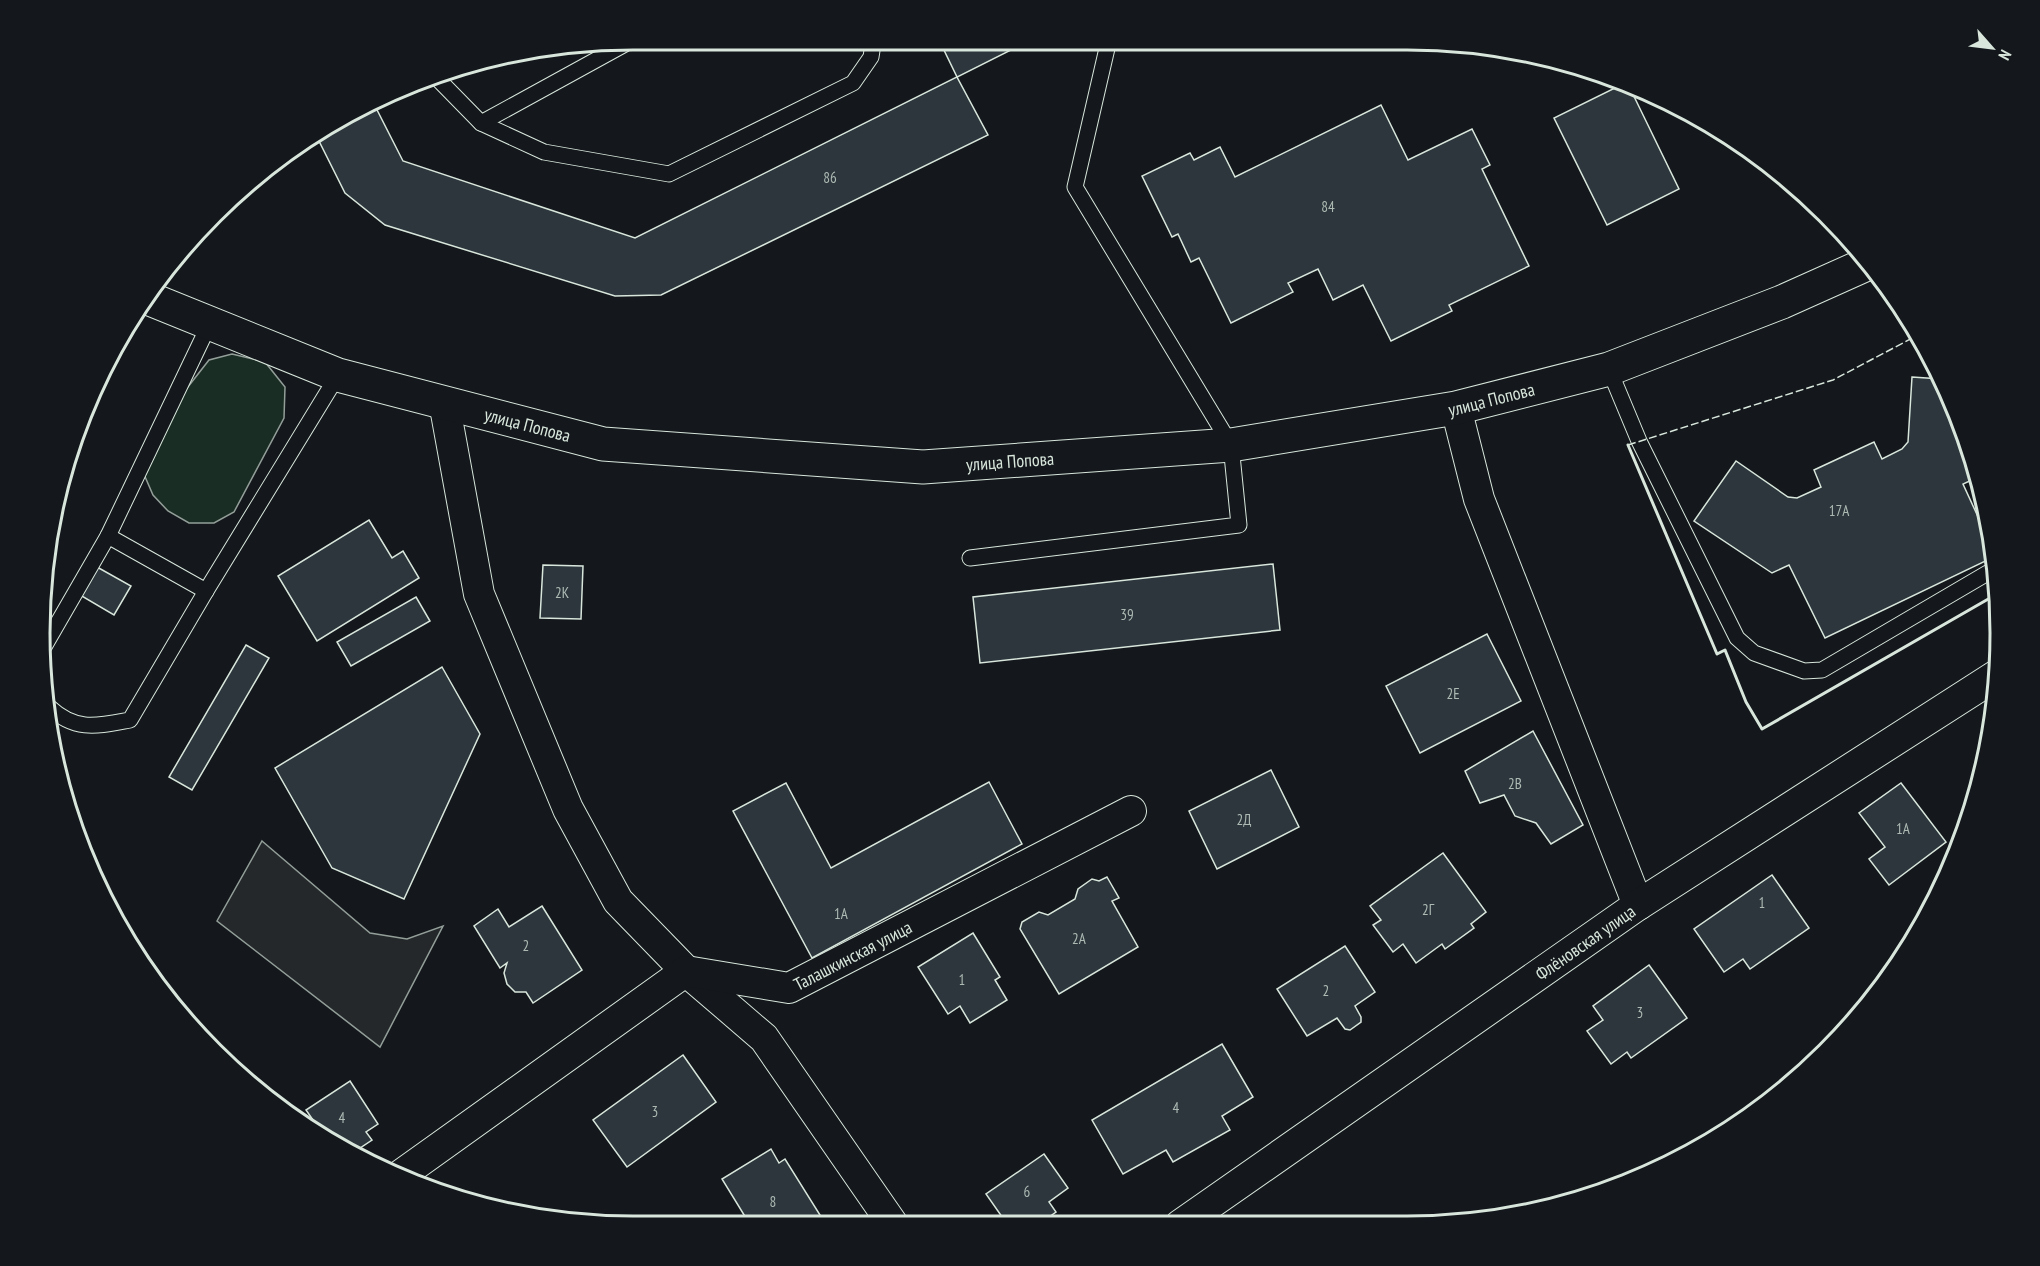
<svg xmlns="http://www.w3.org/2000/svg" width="2040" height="1266" viewBox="0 0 2040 1266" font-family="'PT Sans Narrow',sans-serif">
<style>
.green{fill:#1a2d24;stroke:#939e99;stroke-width:1.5}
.parking{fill:#24282b;stroke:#939e99;stroke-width:1.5}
.building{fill:#2c363c;stroke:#d8e6dc;stroke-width:1.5}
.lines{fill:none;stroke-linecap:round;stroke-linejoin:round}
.lane-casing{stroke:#d8e6dc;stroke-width:17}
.street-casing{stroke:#d8e6dc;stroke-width:32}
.secondary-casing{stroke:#d8e6dc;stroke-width:35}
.lane{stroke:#14181c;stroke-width:15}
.street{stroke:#14181c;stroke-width:30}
.secondary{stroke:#14181c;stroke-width:33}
.fence{stroke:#d8e6dc;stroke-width:1.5;stroke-dasharray:8 3;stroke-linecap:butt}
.wall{stroke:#d8e6dc;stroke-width:3}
.labels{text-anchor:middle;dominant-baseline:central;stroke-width:4.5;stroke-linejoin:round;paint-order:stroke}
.number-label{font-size:15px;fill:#adbab4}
.street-label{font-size:18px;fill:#d8e6dc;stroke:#14181c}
.rim{fill:none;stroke:#d8e6dc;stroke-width:3}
</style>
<rect width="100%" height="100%" fill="#14181c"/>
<path class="green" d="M 232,354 L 265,362 L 285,387 L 284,418 L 234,512 L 214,523 L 189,523 L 168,511 L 153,495 L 143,472 L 184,392 L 209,360 Z"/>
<path class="parking" d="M 262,841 L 370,933 L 407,939 L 443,926 L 380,1047 L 217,921 Z"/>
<g class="building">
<path d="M 941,44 L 1013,44 L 1015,48 L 957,77 L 988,135 L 661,295 L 615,296 L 385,225 L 345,193 L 315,133 L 374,104 L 403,161 L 635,238 L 957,77 Z"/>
<path d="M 1627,82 L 1679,189 L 1607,225 L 1554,118 Z"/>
<path d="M 1381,105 L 1408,160 L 1472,129 L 1490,165 L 1482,169 L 1529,266 L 1449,305 L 1452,311 L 1391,341 L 1363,285 L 1333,300 L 1318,269 L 1288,283 L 1293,292 L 1231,323 L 1199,258 L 1191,262 L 1178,234 L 1172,237 L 1142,176 L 1190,153 L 1194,160 L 1220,147 L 1235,177 Z"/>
<path d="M 1912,377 L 1941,379 L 1970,442 L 1978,477 L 1963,484 L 1996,556 L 1825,638 L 1789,565 L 1772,573 L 1694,521 L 1736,461 L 1788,497 L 1797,498 L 1821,487 L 1814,470 L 1874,442 L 1882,459 L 1902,449 L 1908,442 Z"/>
<path d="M 369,520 L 392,558 L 403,551 L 419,578 L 317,641 L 278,576 Z"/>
<path d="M 1273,564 L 1280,630 L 980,663 L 973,597 Z"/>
<path d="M 543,565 L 583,566 L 581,619 L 540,618 Z"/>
<path d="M 97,567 L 131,586 L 114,615 L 80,595 Z"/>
<path d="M 416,597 L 430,621 L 351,666 L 337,642 Z"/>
<path d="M 1487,634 L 1521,701 L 1420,753 L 1386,686 Z"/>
<path d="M 246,645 L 269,658 L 192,790 L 169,777 Z"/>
<path d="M 442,667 L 480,734 L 404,899 L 332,868 L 275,768 Z"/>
<path d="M 1533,731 L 1583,825 L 1551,844 L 1536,823 L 1515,816 L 1504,795 L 1480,803 L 1465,771 Z"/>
<path d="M 1271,770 L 1299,827 L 1217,869 L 1189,811 Z"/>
<path d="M 989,782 L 1022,844 L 812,958 L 733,811 L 786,783 L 831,868 Z"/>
<path d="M 1901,783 L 1946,842 L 1889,885 L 1869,859 L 1885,847 L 1859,813 Z"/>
<path d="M 1443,853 L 1486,912 L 1471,924 L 1474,928 L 1445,949 L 1442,944 L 1416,963 L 1403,944 L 1393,952 L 1373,925 L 1381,920 L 1370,906 Z"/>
<path d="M 1772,875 L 1809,928 L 1750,969 L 1743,959 L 1724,972 L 1694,929 Z"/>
<path d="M 1107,877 L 1119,898 L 1112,901 L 1138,947 L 1059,994 L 1020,929 L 1022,922 L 1039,912 L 1048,915 L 1075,899 L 1078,889 L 1092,879 L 1099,881 Z"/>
<path d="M 542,906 L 582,970 L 533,1003 L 526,992 L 515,992 L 507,984 L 504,973 L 507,963 L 500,968 L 474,926 L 498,909 L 509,927 Z"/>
<path d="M 973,933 L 1000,977 L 995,980 L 1007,1000 L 970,1023 L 960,1006 L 948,1014 L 918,967 Z"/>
<path d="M 1345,946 L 1375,992 L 1355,1006 L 1361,1017 L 1361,1022 L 1350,1030 L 1345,1029 L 1337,1018 L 1307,1036 L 1277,989 Z"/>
<path d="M 1649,965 L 1687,1018 L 1631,1058 L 1627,1052 L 1611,1064 L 1587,1031 L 1603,1020 L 1593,1006 Z"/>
<path d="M 1222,1044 L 1253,1097 L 1222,1116 L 1230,1130 L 1173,1162 L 1166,1150 L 1123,1174 L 1092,1120 Z"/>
<path d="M 683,1055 L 716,1102 L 627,1167 L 593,1120 Z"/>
<path d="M 350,1081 L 378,1124 L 366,1132 L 372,1140 L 354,1152 L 348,1145 L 345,1147 L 334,1140 L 330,1134 L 327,1136 L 322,1133 L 306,1110 Z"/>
<path d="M 771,1149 L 779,1163 L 785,1159 L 825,1223 L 749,1223 L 722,1179 Z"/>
<path d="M 1044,1154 L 1068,1188 L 1049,1202 L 1056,1212 L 1039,1224 L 1007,1224 L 986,1194 Z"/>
</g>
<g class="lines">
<defs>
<g id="lane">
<path d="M 434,75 L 481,123 L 544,152 L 669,174 L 853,83 L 871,57 L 873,44"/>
<path d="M 481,123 L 625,44"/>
<path d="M 1609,369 L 1639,441 L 1737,638 L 1754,653 L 1804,671 L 1822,670 L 1996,568"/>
<path d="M 108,536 L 206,591"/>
<path d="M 970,558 L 1239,525 L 1231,445 L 1075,187 L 1108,44"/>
<path d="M 41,652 L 108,536 L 209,325"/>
<path d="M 49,707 C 76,732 97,726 130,720 L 206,591 L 338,375"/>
</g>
<g id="street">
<path d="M 444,402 L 479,594 L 568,809 L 618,901 L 686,971 L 764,1038 L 892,1223"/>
<path d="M 1456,408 L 1479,499 L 1638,905"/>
<path id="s1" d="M 398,1177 L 686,971 L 789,988 L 1131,811"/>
<path id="s2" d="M 1180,1225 L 1638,905 L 2000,673"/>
</g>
<g id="secondary">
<path id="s3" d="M 145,297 L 338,375 L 603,444 L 923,467 L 1231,445 L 1456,408 L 1609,369 L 1782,302 L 1869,263"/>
</g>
</defs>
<use href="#lane" class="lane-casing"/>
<use href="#street" class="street-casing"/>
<use href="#secondary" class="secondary-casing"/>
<use href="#lane" class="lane"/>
<use href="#street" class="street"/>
<use href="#secondary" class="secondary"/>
<path class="fence" d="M 1628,445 L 1833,380 L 1920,334"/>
<path class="wall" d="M 1628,445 L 1717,654 L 1725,650 L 1746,702 L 1762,729 L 1997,594"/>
</g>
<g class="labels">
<g class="number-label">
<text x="830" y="177">86</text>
<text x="1328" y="206">84</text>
<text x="1839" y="510">17А</text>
<text x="562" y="592">2К</text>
<text x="1127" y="614">39</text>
<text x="1453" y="693">2Е</text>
<text x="1515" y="783">2В</text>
<text x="1244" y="819">2Д</text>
<text x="1903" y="828">1А</text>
<text x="1762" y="902">1</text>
<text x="1428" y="909">2Г</text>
<text x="841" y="913">1А</text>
<text x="1079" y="938">2А</text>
<text x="526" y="945">2</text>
<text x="962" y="979">1</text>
<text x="1326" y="990">2</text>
<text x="1640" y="1012">3</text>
<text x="1176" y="1107">4</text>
<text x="655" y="1111">3</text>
<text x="342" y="1117">4</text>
<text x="1027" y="1191">6</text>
<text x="773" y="1201">8</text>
</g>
<g class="street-label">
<text stroke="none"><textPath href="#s3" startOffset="1376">улица Попова</textPath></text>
<text stroke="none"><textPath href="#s3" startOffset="404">улица Попова</textPath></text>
<text stroke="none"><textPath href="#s3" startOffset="890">улица Попова</textPath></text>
<text stroke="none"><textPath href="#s2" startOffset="494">Флёновская улица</textPath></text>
<text stroke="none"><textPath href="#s1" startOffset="530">Талашкинская улица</textPath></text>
</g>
</g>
<path d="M0 0H2040V1266H0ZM633 50H1407A583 583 0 0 1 1990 633V633A583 583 0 0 1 1407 1216H633A583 583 0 0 1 50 633V633A583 583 0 0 1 633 50Z" fill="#14181c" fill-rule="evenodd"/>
<path class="rim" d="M633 50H1407A583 583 0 0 1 1990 633V633A583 583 0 0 1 1407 1216H633A583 583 0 0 1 50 633V633A583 583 0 0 1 633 50Z"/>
<g transform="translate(1992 48) rotate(118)" stroke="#14181c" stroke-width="4.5" paint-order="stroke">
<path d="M0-4.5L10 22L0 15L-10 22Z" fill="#d8e6dc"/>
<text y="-9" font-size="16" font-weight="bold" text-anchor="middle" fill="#d8e6dc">N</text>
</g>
</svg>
